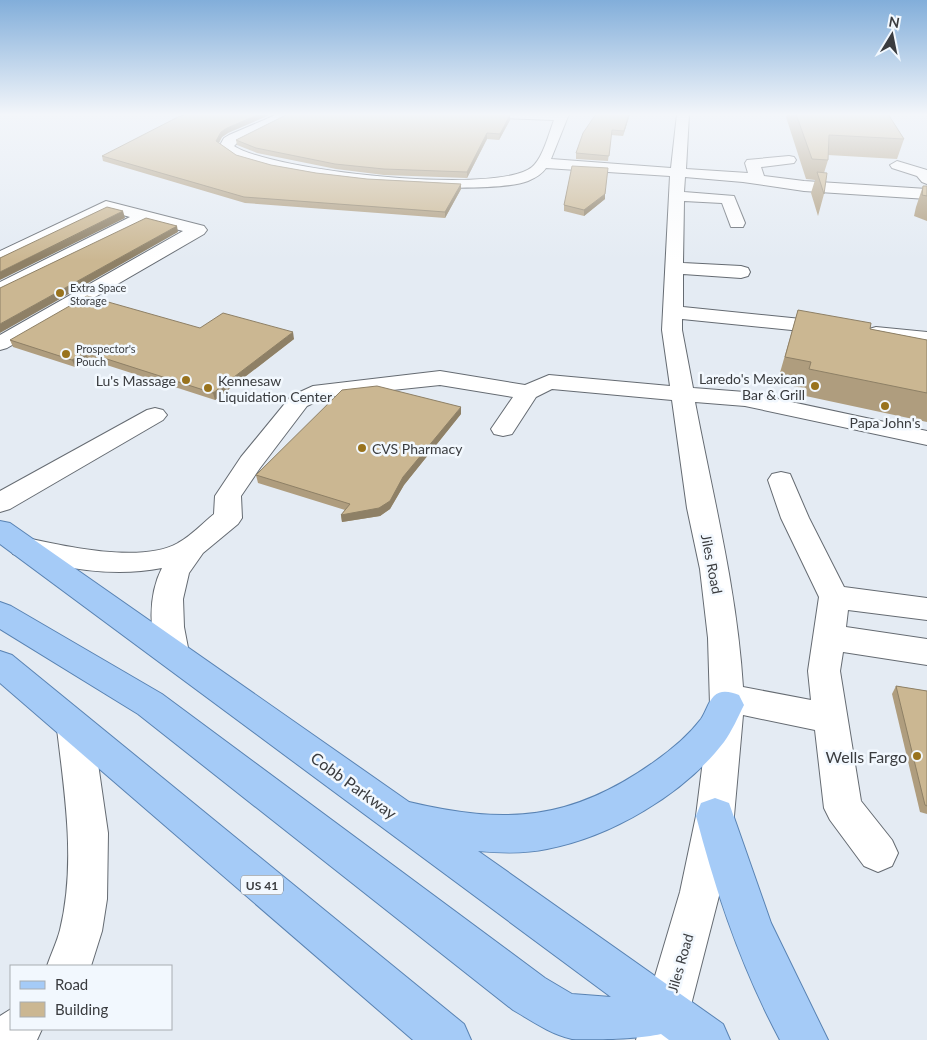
<svg xmlns="http://www.w3.org/2000/svg" width="927" height="1040" viewBox="0 0 927 1040" font-family="Lato,sans-serif">
<style>
.lines{fill:none;stroke-linecap:round;stroke-linejoin:round}
.minor-casing{stroke:#656b72;stroke-width:2}
.major-casing{stroke:#5983b3;stroke-width:2}
.minor{fill:#fff;fill-rule:evenodd}
.major{fill:#a5cbf7;fill-rule:evenodd}
.wall{fill:#af9d7e}
.shaded-wall{fill:#8e8066}
.building{fill:#cbb792;stroke:#8e8066}
.poi-dot{fill:#99731e;stroke:#f2f8fe;stroke-width:2}
.labels{text-anchor:middle;dominant-baseline:central;stroke-width:5;stroke-linejoin:round;paint-order:stroke}
.far-poi-label{font-size:11px;fill:#3a3c3f;stroke:#f2f8fe;text-anchor:start}
.shield{fill:#f2f8fe;stroke:#717478;stroke-width:1}
.shield-label{font-size:12px;font-weight:bold;fill:#3a3c3f}
.poi-label{font-size:14px;fill:#3a3c3f;stroke:#f2f8fe;text-anchor:end}
.street-label{font-size:14px;fill:#3a3c3f;stroke:#f2f8fe}
.near-poi-label{font-size:16px;fill:#3a3c3f;stroke:#f2f8fe;text-anchor:end}
.near-street-label{font-size:16px;fill:#3a3c3f;stroke:#f2f8fe}
</style>
<rect width="100%" height="100%" fill="#e4ebf3"/>
<g class="lines">
<defs>
<g id="minor">
<path d="M 278,114 L 296,114 L 239,141 L 234,146 C 272,171 497,196 532,167 C 543,158 549,133 554,120 L 503,118 L 497,114 L 569,114 L 551,159 L 671,168 L 677,114 L 689,114 L 686,169 L 748,173 L 745,163 L 747,160 L 789,156 L 794,157 L 796,160 L 794,163 L 761,167 L 764,176 L 804,181 L 927,189 L 927,199 L 804,191 L 743,182 L 685,177 L 684,192 L 734,196 L 745,223 L 743,227 L 731,227 L 722,203 L 684,201 L 683,263 L 741,266 L 748,268 L 750,272 L 748,276 L 741,278 L 683,274 L 683,307 L 831,322 L 838,324 L 841,328 L 838,332 L 831,334 L 682,319 L 682,330 L 693,388 L 745,392 L 927,431 L 927,445 L 745,406 L 695,402 C 713,497 737,590 743,687 L 811,700 L 808,671 L 819,597 L 781,518 L 768,480 L 772,474 L 781,472 L 790,474 L 809,518 L 844,587 L 927,598 L 927,620 L 848,610 L 846,627 L 927,639 L 927,665 L 843,652 L 840,671 L 861,801 L 892,840 L 898,853 L 892,866 L 878,872 L 864,866 L 830,820 L 824,808 L 815,730 L 743,715 L 734,816 L 720,892 L 682,1040 L 636,1040 L 680,892 L 696,816 L 710,705 L 708,638 L 700,569 L 687,508 L 672,400 L 552,389 L 536,397 L 512,434 L 503,436 L 494,434 L 491,429 L 513,397 L 440,385 L 326,397 L 307,406 L 260,468 L 241,496 L 242,518 L 238,524 L 203,553 L 189,573 L 183,599 L 184,627 L 189,653 L 184,662 L 173,666 L 162,662 C 148,636 148,595 162,568 C 112,578 61,568 13,554 L 9,547 L 13,540 L 23,537 C 63,546 141,564 178,543 C 191,536 203,523 214,514 L 215,496 L 241,457 L 291,396 L 313,386 L 440,371 L 525,385 L 549,375 L 670,386 L 662,330 L 670,176 L 546,168 C 542,174 535,178 528,181 C 486,198 244,181 219,147 L 224,138 L 229,135 Z"/>
<path d="M 897,161 L 927,170 L 927,184 L 922,182 L 917,176 L 892,168 L 890,165 Z"/>
<path d="M 106,201 L 204,226 L 207,230 L 204,234 L 7,348 L 0,350 L 0,335 L 183,231 L 147,222 L 0,295 L 0,282 L 130,217 L 108,211 L 0,263 L 0,251 Z"/>
<path d="M 876,327 L 927,332 L 927,344 L 869,337 L 866,333 L 869,329 Z"/>
<path d="M 155,408 L 163,410 L 167,415 L 163,420 L 10,509 L 0,512 L 0,491 L 147,410 Z"/>
<path d="M 75,714 L 87,718 L 93,729 L 108,833 L 107,899 L 102,931 L 91,966 L 47,966 C 51,954 57,942 60,930 C 76,864 65,796 57,729 L 63,718 Z"/>
<path d="M 11,1009 L 11,1029 L 42,1029 L 37,1040 L 0,1040 L 0,1016 Z"/>
</g>
<g id="major">
<path d="M 0,521 L 10,523 L 409,802 C 506,825 571,821 654,762 C 671,750 688,736 701,719 C 706,712 708,702 714,696 C 721,689 731,692 739,695 L 744,705 C 738,717 732,731 724,742 C 684,794 611,837 547,849 C 524,854 501,853 478,851 L 723,1024 L 730,1040 L 669,1040 L 661,1034 C 640,1039 592,1040 572,1039 C 550,1034 532,1021 513,1010 L 138,714 L 0,629 L 0,602 L 11,606 L 162,694 L 545,978 L 572,994 L 611,997 L 0,544 Z"/>
<path d="M 0,651 L 12,655 L 464,1024 L 471,1040 L 413,1040 L 0,683 Z"/>
<path d="M 715,798 L 729,803 L 771,923 L 828,1040 L 780,1040 C 742,969 716,893 696,816 L 701,803 Z"/>
</g>
</defs>
<use href="#minor" class="minor-casing"/>
<use href="#major" class="major-casing"/>
<use href="#minor" class="minor"/>
<use href="#major" class="major"/>
</g>
<g class="wall">
<path d="M 630,114 L 623,136 L 611,135 L 608,161 L 576,159 L 576,153 Z"/>
<path d="M 787,114 L 888,114 L 904,139 L 897,159 L 828,155 L 828,160 L 824,173 L 824,194 L 818,216 L 811,193 L 815,180 L 806,179 L 786,117 Z"/>
<path d="M 510,115 L 510,120 L 499,140 L 487,139 L 467,178 L 384,175 L 336,169 L 257,153 L 237,145 L 236,140 Z"/>
<path d="M 228,133 L 222,137 L 219,143 L 236,155 L 271,165 L 316,173 L 367,179 L 461,184 L 461,189 L 445,218 L 245,203 L 103,161 L 102,156 Z"/>
<path d="M 923,186 L 927,186 L 927,221 L 914,216 L 916,207 Z"/>
<path d="M 605,199 L 584,216 L 564,211 L 564,205 Z"/>
<path d="M 798,310 L 870,329 L 927,340 L 927,422 L 801,395 L 803,388 L 777,383 Z"/>
<path d="M 200,328 L 294,339 L 215,400 L 88,359 L 75,367 L 13,347 L 10,340 Z"/>
<path d="M 461,414 L 404,485 L 390,509 L 380,516 L 342,522 L 341,515 L 345,510 L 258,483 L 256,475 Z"/>
<path d="M 896,686 L 927,691 L 927,814 L 920,812 L 892,694 Z"/>
</g>
<g class="shaded-wall">
<path d="M 260,114 L 272,114 L 228,133 L 222,137 L 217,146 L 216,141 L 221,132 L 227,128 Z"/>
<path d="M 629,114 L 630,114 L 623,136 L 624,131 Z"/>
<path d="M 510,115 L 510,120 L 499,140 L 500,134 Z"/>
<path d="M 487,133 L 487,139 L 467,178 L 467,172 Z"/>
<path d="M 461,184 L 461,189 L 445,218 L 445,212 Z"/>
<path d="M 605,194 L 605,199 L 584,216 L 584,210 Z"/>
<path d="M 123,211 L 125,218 L 0,280 L 0,272 Z"/>
<path d="M 177,226 L 178,232 L 0,333 L 0,324 Z"/>
<path d="M 293,332 L 294,339 L 215,400 L 213,393 Z"/>
<path d="M 85,352 L 88,359 L 75,367 L 72,360 Z"/>
<path d="M 461,407 L 461,414 L 404,485 L 390,509 L 380,516 L 342,522 L 341,515 L 403,477 Z"/>
</g>
<g class="building">
<path d="M 186,114 L 260,114 L 227,128 L 221,132 L 216,141 L 236,155 L 271,165 L 316,173 L 367,179 L 461,184 L 445,212 L 244,197 L 102,156 L 178,117 Z"/>
<path d="M 288,114 L 502,114 L 510,115 L 500,134 L 487,133 L 467,172 L 384,169 L 335,164 L 256,148 L 236,140 Z"/>
<path d="M 596,114 L 629,114 L 624,131 L 612,130 L 609,156 L 576,153 L 583,133 Z"/>
<path d="M 796,114 L 888,114 L 904,139 L 829,135 L 828,160 L 812,159 Z"/>
<path d="M 572,166 L 608,168 L 605,194 L 584,210 L 564,205 Z"/>
<path d="M 817,172 L 827,173 L 824,194 Z"/>
<path d="M 923,186 L 927,186 L 927,196 L 922,195 Z"/>
<path d="M 107,207 L 123,211 L 0,272 L 0,258 Z"/>
<path d="M 146,218 L 177,226 L 0,324 L 0,288 Z"/>
<path d="M 87,296 L 200,328 L 223,313 L 293,332 L 213,393 L 85,352 L 72,360 L 10,340 Z"/>
<path d="M 798,310 L 871,323 L 870,329 L 927,340 L 927,393 L 809,369 L 811,362 L 785,357 Z"/>
<path d="M 377,386 L 461,407 L 403,477 L 390,501 L 379,508 L 341,515 L 350,504 L 256,475 L 342,390 Z"/>
<path d="M 896,686 L 927,691 L 927,806 L 925,805 Z"/>
</g>
<linearGradient id="sky" x2="0" y2="1"><stop stop-color="#82aeda"/><stop offset="0.44" stop-color="#f3f6fa"/><stop offset="1" stop-color="#f3f6fa" stop-opacity="0"/></linearGradient>
<rect width="927" height="260" fill="url(#sky)"/>
<g class="poi-dot">
<circle cx="60" cy="293" r="5"/>
<circle cx="66" cy="354" r="5"/>
<circle cx="186" cy="380" r="5"/>
<circle cx="815" cy="386" r="5"/>
<circle cx="208" cy="388" r="5"/>
<circle cx="885" cy="406" r="5"/>
<circle cx="362" cy="448" r="5"/>
<circle cx="917" cy="756" r="5"/>
</g>
<g class="labels">
<g class="far-poi-label">
<text x="70" y="287">Extra Space<tspan x="70" dy="13">Storage</tspan></text>
<text x="76" y="348">Prospector's<tspan x="76" dy="13">Pouch</tspan></text>
</g>
<rect class="shield" x="241" y="875.5" width="42" height="19" rx="4"/>
<g class="shield-label">
<text x="262" y="885">US 41</text>
</g>
<g class="poi-label">
<text x="805" y="378">Laredo's Mexican<tspan x="805" dy="16">Bar &amp; Grill</tspan></text>
<text x="176" y="380">Lu's Massage</text>
<text x="218" y="380" text-anchor="start">Kennesaw<tspan x="218" dy="16">Liquidation Center</tspan></text>
<text x="885" y="422" text-anchor="middle">Papa John's</text>
<text x="372" y="448" text-anchor="start">CVS Pharmacy</text>
</g>
<g class="street-label">
<text transform="translate(712 564) rotate(79)">Jiles Road</text>
<text transform="translate(680 963) rotate(-74)">Jiles Road</text>
</g>
<g class="near-poi-label">
<text x="907" y="756">Wells Fargo</text>
</g>
<g class="near-street-label">
<text transform="translate(354 785) rotate(36)">Cobb Parkway</text>
</g>
</g>
<rect x="10" y="965" width="162" height="65" fill="#f2f8fe" stroke="#a8adb2"/>
<rect x="20" y="981" width="25" height="8" fill="#a5cbf7" stroke="#a8adb2"/>
<text x="55" y="990" font-size="15" fill="#3a3c3f">Road</text>
<rect x="20" y="1002" width="25" height="15" fill="#cbb792" stroke="#a8adb2"/>
<text x="55" y="1015" font-size="15" fill="#3a3c3f">Building</text>
<g transform="translate(892 35) rotate(10)" stroke="#f2f8fe" stroke-width="4" paint-order="stroke">
<path d="M0-4L9 19L0 12L-9 19Z" fill="#3a3c3f"/>
<text y="-8" font-size="14" font-weight="bold" text-anchor="middle" fill="#3a3c3f">N</text>
</g>
</svg>
